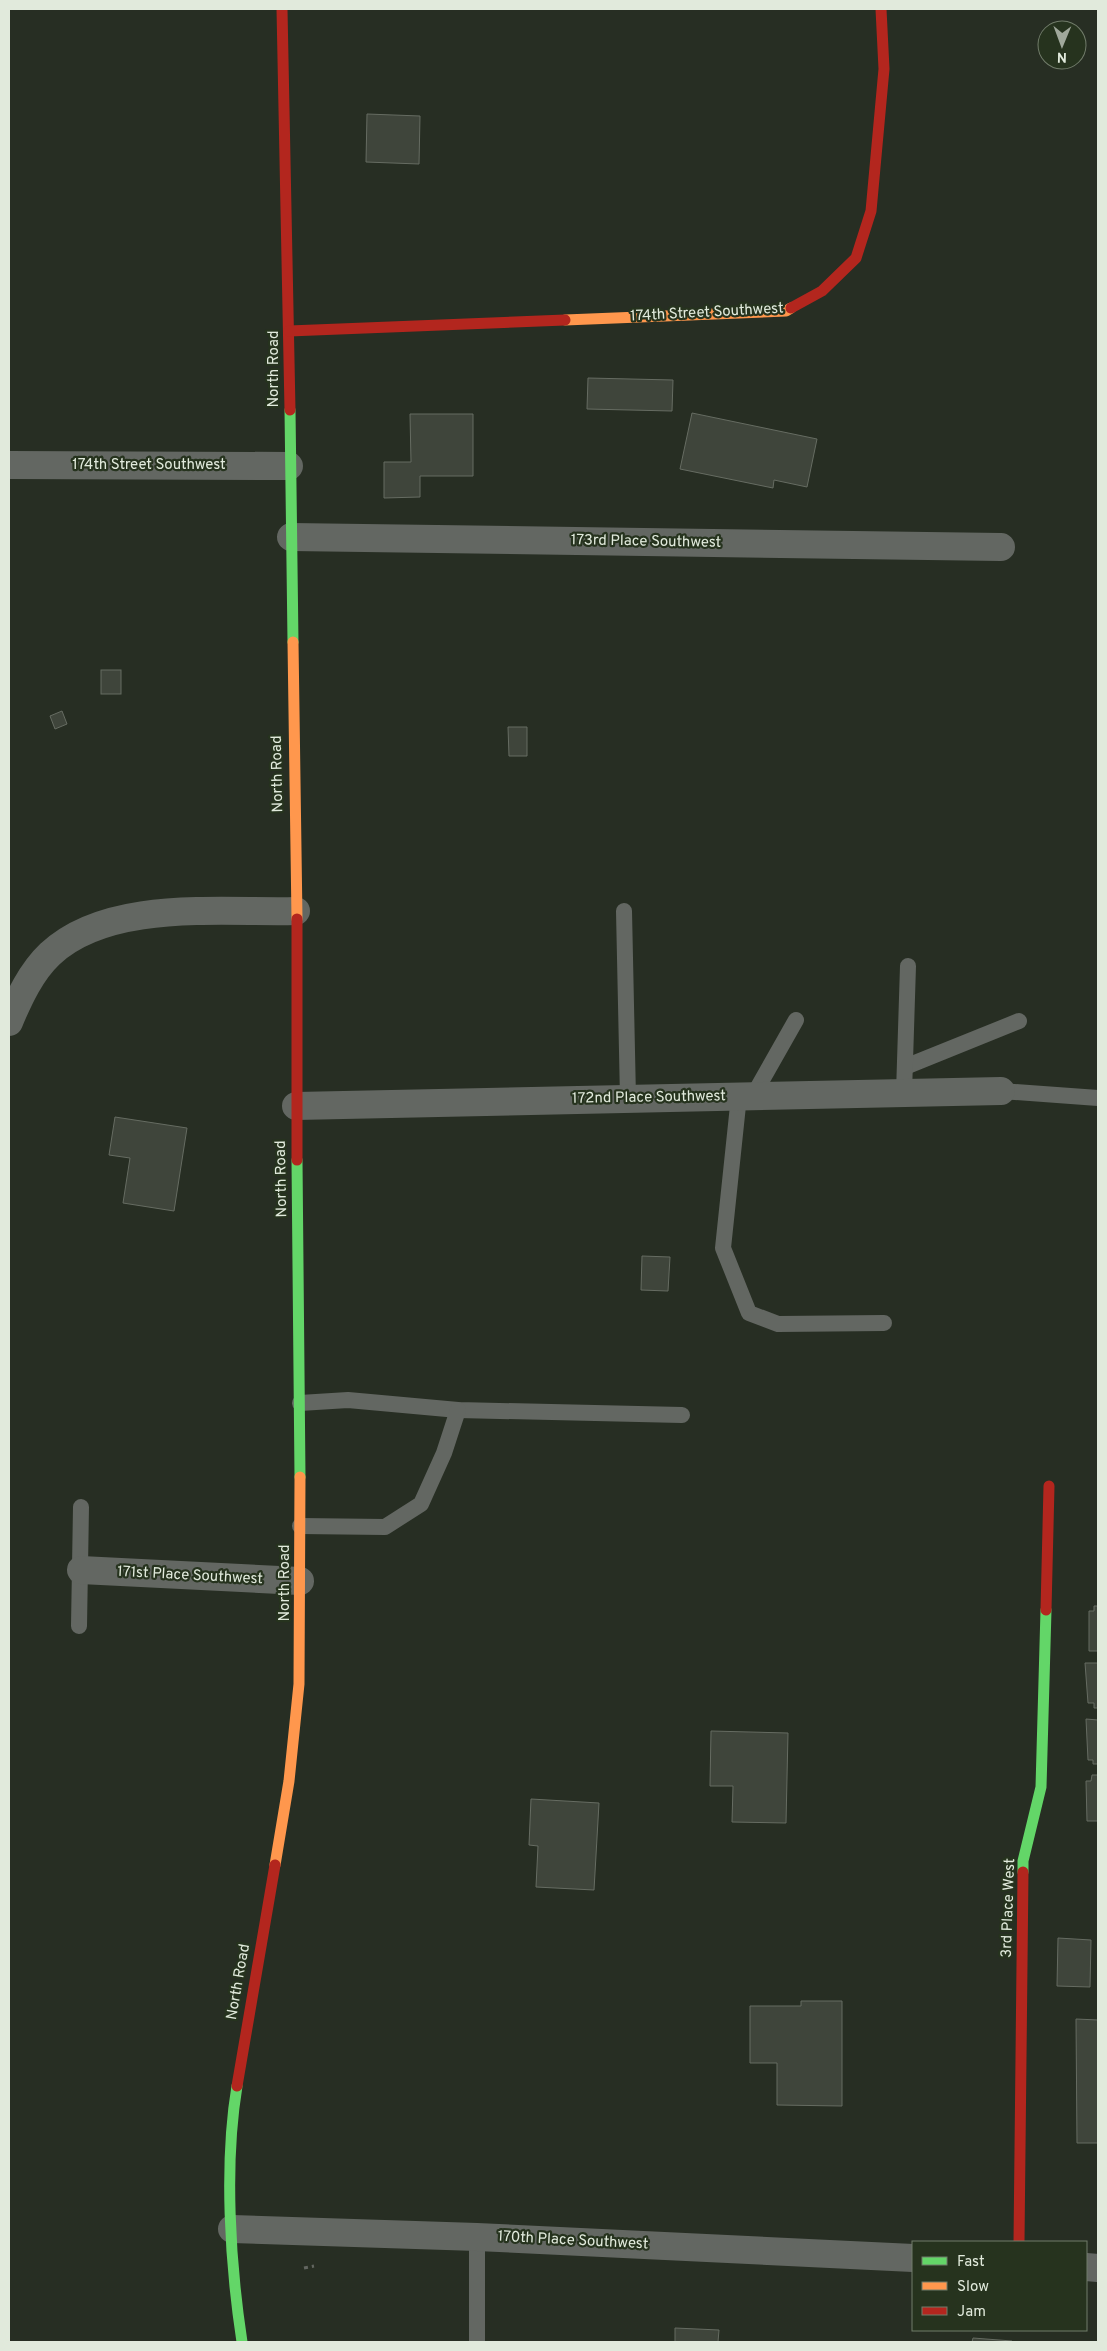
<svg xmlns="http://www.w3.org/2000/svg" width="1107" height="2351" viewBox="0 0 1107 2351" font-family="Overpass,sans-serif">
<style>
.building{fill:#3f453b;stroke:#666c62}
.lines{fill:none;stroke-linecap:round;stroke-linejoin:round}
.path{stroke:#626660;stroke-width:3;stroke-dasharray:4 4;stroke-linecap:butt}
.lane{stroke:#636762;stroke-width:16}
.street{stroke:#636762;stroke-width:28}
.fast{stroke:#63d668;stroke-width:11}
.slow{stroke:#ff974d;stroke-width:11}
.jam{stroke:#b3261e;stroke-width:11}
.labels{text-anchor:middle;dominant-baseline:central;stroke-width:4.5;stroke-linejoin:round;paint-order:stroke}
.street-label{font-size:15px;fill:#e1eadc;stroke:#26331e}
</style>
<rect width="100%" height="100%" fill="#272e23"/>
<g class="building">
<path d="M 367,114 L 420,116 L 419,164 L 366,162 Z"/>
<path d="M 588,378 L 673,380 L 672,411 L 587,409 Z"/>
<path d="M 692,413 L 817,439 L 807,487 L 774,480 L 773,488 L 680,469 Z"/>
<path d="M 410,414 L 473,414 L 473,476 L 420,476 L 420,497 L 384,498 L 384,462 L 411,462 Z"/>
<rect x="101" y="670" width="20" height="24"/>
<path d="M 62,711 L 67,724 L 55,729 L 50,716 Z"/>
<path d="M 508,727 L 527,727 L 527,756 L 509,756 Z"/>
<path d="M 115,1117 L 187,1128 L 174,1211 L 123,1203 L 130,1158 L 109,1155 Z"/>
<path d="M 642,1256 L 670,1257 L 668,1291 L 641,1290 Z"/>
<path d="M 1094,1606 L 1098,1606 L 1098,1651 L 1089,1651 L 1089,1611 L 1094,1611 Z"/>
<path d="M 1085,1663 L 1098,1663 L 1098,1708 L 1094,1708 L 1094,1703 L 1088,1703 Z"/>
<path d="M 1086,1719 L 1098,1720 L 1098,1764 L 1093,1764 L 1093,1760 L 1088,1760 Z"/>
<path d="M 711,1731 L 788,1733 L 786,1823 L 732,1822 L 733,1786 L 710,1786 Z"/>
<path d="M 1092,1775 L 1098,1775 L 1098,1821 L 1087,1821 L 1086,1781 L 1091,1781 Z"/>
<path d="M 531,1799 L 599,1803 L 594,1890 L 536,1887 L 538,1846 L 529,1845 Z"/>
<path d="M 1058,1938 L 1091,1940 L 1090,1987 L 1057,1986 Z"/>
<path d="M 801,2001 L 842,2001 L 842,2106 L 777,2105 L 777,2063 L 750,2063 L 750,2006 L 801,2006 Z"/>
<path d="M 1076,2019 L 1098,2020 L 1098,2143 L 1077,2143 Z"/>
<path d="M 675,2328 L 719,2330 L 718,2342 L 675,2342 Z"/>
<path d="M 973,2338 L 1012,2341 L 1012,2342 L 972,2342 Z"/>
</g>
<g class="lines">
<path class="path" d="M 304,2268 L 314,2266"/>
<g class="lane">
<path d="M 624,911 L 628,1098"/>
<path d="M 905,1067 L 1019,1021"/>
<path d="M 1001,1091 L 1098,1098"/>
<path d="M 904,1093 L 908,966"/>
<path d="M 739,1096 L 723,1248 L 749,1313 L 778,1324 L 884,1323"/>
<path d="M 753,1096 L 796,1020"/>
<path d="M 300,1403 L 348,1400 L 458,1410 L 682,1415"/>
<path d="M 300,1526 L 385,1527 L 421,1504 L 444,1453 L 458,1410"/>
<path d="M 79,1626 L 81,1507"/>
<path d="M 477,2342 L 477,2237"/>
</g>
<g class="street">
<path d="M 9,465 L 289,466"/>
<path d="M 291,537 L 1001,547"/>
<path d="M 9,1022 C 19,998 31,972 50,954 C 109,899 220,913 296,911"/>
<path d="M 296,1106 L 1001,1091"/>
<path d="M 81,1570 L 300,1581"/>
<path d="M 232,2229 L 477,2237 L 913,2258"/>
<path d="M 1086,2267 L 1098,2268"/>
</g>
<g class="fast">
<path d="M 290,410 L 293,642"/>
<path d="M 297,1160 L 300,1477"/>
<path d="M 1023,1872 L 1023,1861 L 1041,1787 L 1046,1610"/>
<path d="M 237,2086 C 224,2164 230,2263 242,2342"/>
</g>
<g class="slow">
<path d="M 565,320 L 786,311 L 791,308"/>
<path d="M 293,642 L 297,919"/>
<path d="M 275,1865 L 289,1781 L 299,1684 L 300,1477"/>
</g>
<g class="jam">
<path d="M 282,9 L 290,410"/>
<path d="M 791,308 L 822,291 L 856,258 L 871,211 L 884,69 L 881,9"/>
<path d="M 289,331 L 565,320"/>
<path d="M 297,919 L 297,1160"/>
<path d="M 1046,1610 L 1049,1486"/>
<path d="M 237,2086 L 275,1865"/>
<path d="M 1019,2242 L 1023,1872"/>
</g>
</g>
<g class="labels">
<g class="street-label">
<text transform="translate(707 313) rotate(-3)">174th Street Southwest</text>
<text transform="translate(274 369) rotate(-90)">North Road</text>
<text x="149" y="465">174th Street Southwest</text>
<text transform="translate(646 542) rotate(1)">173rd Place Southwest</text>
<text transform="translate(278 774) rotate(-91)">North Road</text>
<text transform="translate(649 1098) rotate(-1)">172nd Place Southwest</text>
<text transform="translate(282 1179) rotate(-91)">North Road</text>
<text transform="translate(190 1576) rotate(3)">171st Place Southwest</text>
<text transform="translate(285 1583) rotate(-90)">North Road</text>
<text transform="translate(1009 1908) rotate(-88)">3rd Place West</text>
<text transform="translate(239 1982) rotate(-80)">North Road</text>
<text transform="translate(573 2241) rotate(3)">170th Place Southwest</text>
</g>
</g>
<rect width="1107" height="2351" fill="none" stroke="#e1eadc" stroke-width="20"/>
<rect x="912" y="2241" width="175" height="90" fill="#26331e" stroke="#717c6a"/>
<rect x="922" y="2257" width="25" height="8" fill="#63d668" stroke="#717c6a"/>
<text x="957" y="2266" font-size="15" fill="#e1eadc">Fast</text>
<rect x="922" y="2282" width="25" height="8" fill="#ff974d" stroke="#717c6a"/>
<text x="957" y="2291" font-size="15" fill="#e1eadc">Slow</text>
<rect x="922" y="2307" width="25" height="8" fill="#b3261e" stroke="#717c6a"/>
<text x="957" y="2316" font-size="15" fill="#e1eadc">Jam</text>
<g transform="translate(1062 45) rotate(181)"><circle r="24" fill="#26331e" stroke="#717c6a"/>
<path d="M0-4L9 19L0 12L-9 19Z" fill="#a0a89b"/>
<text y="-8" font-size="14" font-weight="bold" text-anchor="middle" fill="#e1eadc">N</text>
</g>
</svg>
